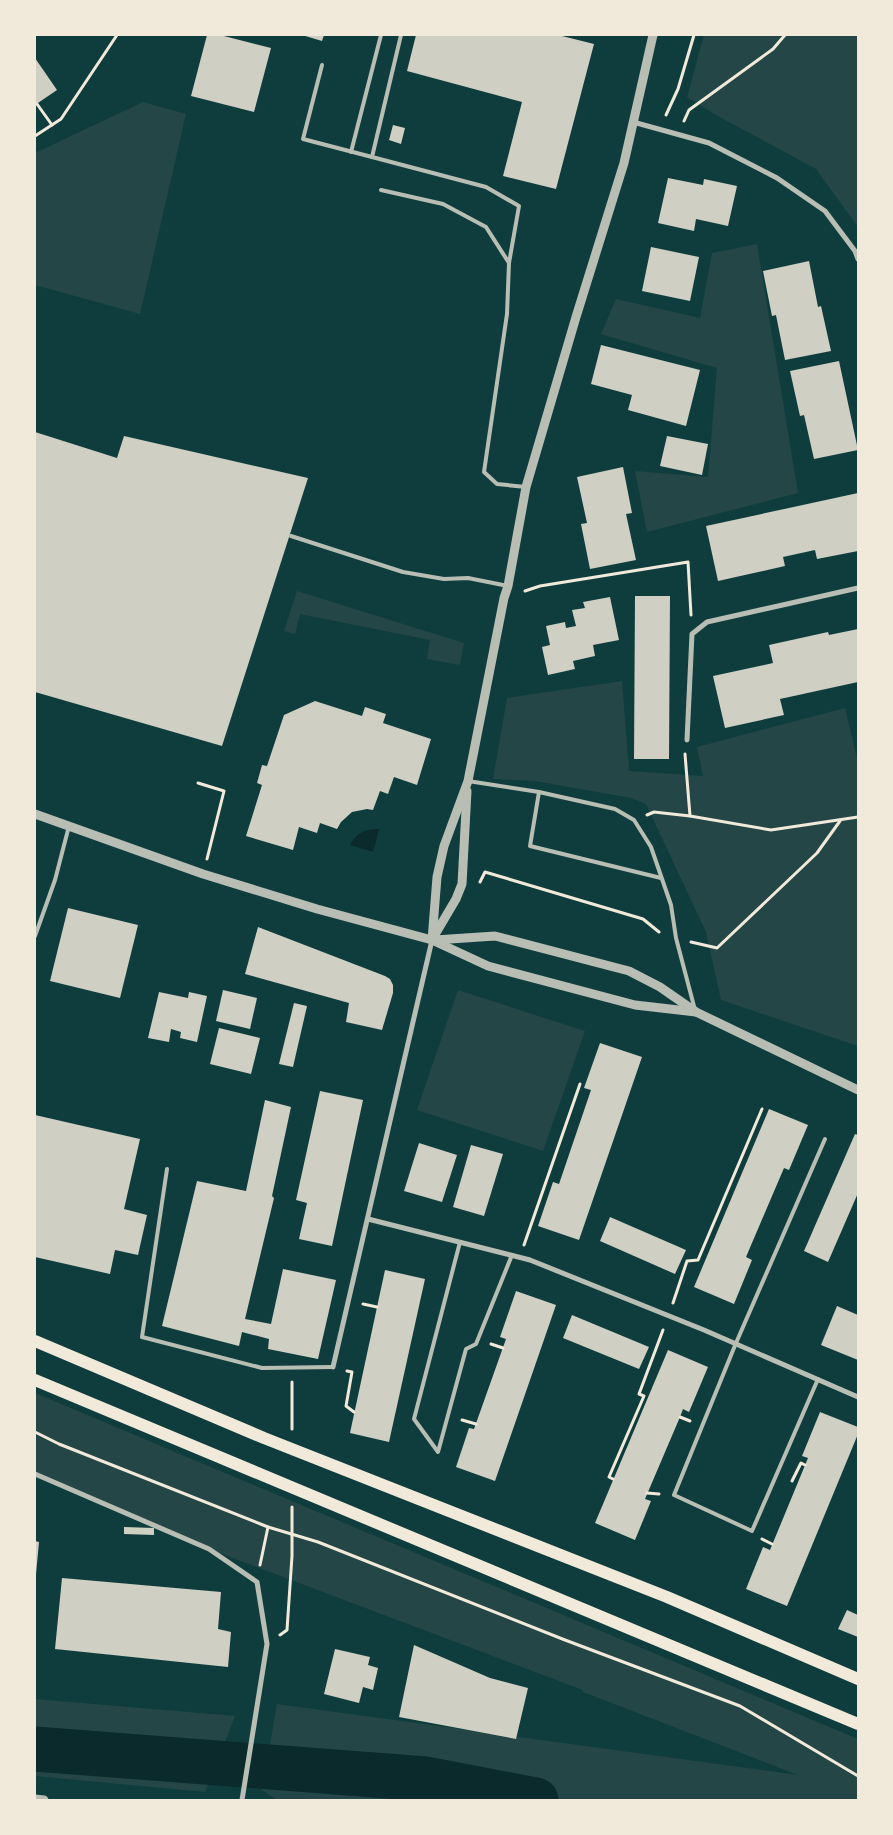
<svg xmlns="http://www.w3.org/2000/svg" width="893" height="1835" viewBox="0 0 893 1835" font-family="'Sofia Sans Condensed',sans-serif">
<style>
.green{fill:#244646}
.water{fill:#0a2a2b}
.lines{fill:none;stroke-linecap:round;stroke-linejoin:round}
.river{stroke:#0a2a2b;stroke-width:45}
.building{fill:#cfcfc3}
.path{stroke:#f1e9da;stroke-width:3}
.service{stroke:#b8beb3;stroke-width:4}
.minor{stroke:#b8beb3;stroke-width:5}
.tertiary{stroke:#b8beb3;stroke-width:9}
.primary{stroke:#f1e9da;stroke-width:12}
</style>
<rect width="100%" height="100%" fill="#0f3d3e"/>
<g class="green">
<path d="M 704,35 L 858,35 L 858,227 L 816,169 L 716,115 L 687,97 Z"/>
<path d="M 143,102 L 186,114 L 140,314 L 35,285 L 35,153 Z"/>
<path d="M 757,244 L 798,493 L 647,532 L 635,471 L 708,477 L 717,368 L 601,334 L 616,299 L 700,318 L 712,253 Z"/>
<path d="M 297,591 L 464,643 L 460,665 L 427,659 L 430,640 L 300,614 L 295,634 L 284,631 Z"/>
<path d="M 622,681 L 629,771 L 703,776 L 697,747 L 845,708 L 858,763 L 858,1046 L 721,1000 L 706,932 L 646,804 L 631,798 L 535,781 L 493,779 L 507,698 Z"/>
<path d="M 458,990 L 585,1031 L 543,1151 L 417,1110 Z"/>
<path d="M 35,1393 L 858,1739 L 858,1800 L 277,1800 L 262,1790 L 277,1704 L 798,1775 L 583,1692 L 583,1690 L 209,1549 L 35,1474 Z"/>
<path d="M 35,1699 L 235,1716 L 205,1792 L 35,1776 Z"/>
</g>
<path class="water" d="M 379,829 L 373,852 L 350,845 C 356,833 366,828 379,829 Z"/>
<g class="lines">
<path class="river" d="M 35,1749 L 426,1779 L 536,1800"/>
</g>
<g class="building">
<path d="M 207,35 L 220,35 L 271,48 L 254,112 L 191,96 Z"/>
<path d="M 302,35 L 324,35 L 322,41 Z"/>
<path d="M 416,35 L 558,35 L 594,44 L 556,189 L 503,176 L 522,102 L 407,71 Z"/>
<path d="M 35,58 L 57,90 L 35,105 Z"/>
<path d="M 393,125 L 405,128 L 401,144 L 389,140 Z"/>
<path d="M 668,178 L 703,185 L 704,179 L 737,186 L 728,226 L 696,219 L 694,231 L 658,223 Z"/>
<path d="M 651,247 L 699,257 L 690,301 L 642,291 Z"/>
<path d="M 809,261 L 818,307 L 821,306 L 831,351 L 785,360 L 776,315 L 772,316 L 763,271 Z"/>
<path d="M 601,345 L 700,370 L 686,426 L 628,410 L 632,395 L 591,384 Z"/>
<path d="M 839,361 L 858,450 L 814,459 L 804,415 L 800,416 L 790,371 Z"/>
<path d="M 35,432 L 117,458 L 124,436 L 308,478 L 222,746 L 35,692 Z"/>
<path d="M 667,436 L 708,444 L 702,475 L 660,466 Z"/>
<path d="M 623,467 L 632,513 L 626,514 L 636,560 L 590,569 L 581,524 L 587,523 L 577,477 Z"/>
<path d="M 858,493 L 858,551 L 817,559 L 815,550 L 783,557 L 785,566 L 718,581 L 706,526 Z"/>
<path d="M 635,596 L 670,596 L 669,759 L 634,759 Z"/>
<path d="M 610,597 L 619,640 L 593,645 L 595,656 L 573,661 L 575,669 L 548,675 L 542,647 L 550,645 L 546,626 L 565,622 L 566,628 L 576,626 L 572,610 L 585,608 L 583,602 Z"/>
<path d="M 858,629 L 858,682 L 780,699 L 784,715 L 725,728 L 713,676 L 773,663 L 769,645 L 828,632 L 829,635 Z"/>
<path d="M 315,701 L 362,716 L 365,707 L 386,714 L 383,723 L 431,739 L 417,785 L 394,777 L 388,794 L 380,791 L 373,810 L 367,809 L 352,812 L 341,822 L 337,829 L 320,823 L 317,833 L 299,827 L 293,850 L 246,836 L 262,785 L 257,783 L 262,765 L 267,766 L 284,715 Z"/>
<path d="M 68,908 L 138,925 L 120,998 L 50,981 Z"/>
<path d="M 258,927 L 385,976 L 390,979 L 393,985 L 393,993 L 382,1030 L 346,1022 L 349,1003 L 245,974 Z"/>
<path d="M 223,990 L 257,998 L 250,1029 L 216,1021 Z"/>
<path d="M 159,992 L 188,998 L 189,992 L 207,996 L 197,1042 L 180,1038 L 181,1032 L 171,1029 L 169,1042 L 148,1038 Z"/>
<path d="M 294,1003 L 307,1006 L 293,1067 L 279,1064 Z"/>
<path d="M 219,1028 L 260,1038 L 251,1074 L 210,1064 Z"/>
<path d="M 600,1043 L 642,1057 L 579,1240 L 538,1226 L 553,1182 L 559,1184 L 591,1090 L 584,1088 Z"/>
<path d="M 320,1091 L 363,1100 L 332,1246 L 299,1239 L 307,1203 L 296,1200 Z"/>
<path d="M 265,1100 L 291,1107 L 272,1196 L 274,1198 L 245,1319 L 271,1324 L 283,1269 L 336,1280 L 318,1359 L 268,1349 L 269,1339 L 242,1332 L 239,1346 L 162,1326 L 197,1181 L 246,1191 Z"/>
<path d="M 769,1109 L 808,1125 L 789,1170 L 784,1168 L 746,1257 L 752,1260 L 734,1304 L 694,1287 Z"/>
<path d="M 35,1115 L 140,1139 L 124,1209 L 147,1215 L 138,1255 L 115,1250 L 110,1274 L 35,1257 Z"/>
<path d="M 855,1134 L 858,1135 L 858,1193 L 828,1262 L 804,1251 Z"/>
<path d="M 419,1143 L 457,1155 L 442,1202 L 404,1191 Z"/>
<path d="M 471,1145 L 503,1154 L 484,1216 L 453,1207 Z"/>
<path d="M 610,1217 L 686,1250 L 675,1274 L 600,1241 Z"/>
<path d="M 385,1270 L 425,1279 L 389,1442 L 350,1433 Z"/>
<path d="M 516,1291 L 556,1305 L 495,1481 L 456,1467 L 469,1428 L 474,1429 L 506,1339 L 500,1337 Z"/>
<path d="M 837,1306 L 858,1315 L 858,1360 L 821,1345 Z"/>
<path d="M 572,1315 L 649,1347 L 639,1369 L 563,1338 Z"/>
<path d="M 668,1350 L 708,1367 L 689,1412 L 683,1409 L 680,1417 L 645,1499 L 651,1501 L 635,1540 L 595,1523 Z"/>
<path d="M 820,1412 L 858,1427 L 858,1434 L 787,1606 L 746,1589 L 763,1547 L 770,1550 L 808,1458 L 802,1456 Z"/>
<path d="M 124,1527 L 154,1528 L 154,1535 L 124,1534 Z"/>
<path d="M 35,1541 L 39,1542 L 36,1574 L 35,1574 Z"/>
<path d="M 62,1578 L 221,1592 L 218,1629 L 231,1632 L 228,1667 L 55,1649 Z"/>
<path d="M 847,1610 L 858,1615 L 858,1637 L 838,1629 Z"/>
<path d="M 414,1645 L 490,1678 L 528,1688 L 516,1739 L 399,1717 Z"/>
<path d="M 335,1649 L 370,1657 L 368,1665 L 378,1668 L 373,1690 L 363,1687 L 359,1703 L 324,1694 Z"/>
</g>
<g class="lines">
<g class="path">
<path d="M 37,104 L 52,125"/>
<path d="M 666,115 L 678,89 L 694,35"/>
<path d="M 684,121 L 689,110 L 773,49 L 785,35"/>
<path d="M 35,136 L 61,119 L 117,35"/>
<path d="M 525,591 L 540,586 L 688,562 L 691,615"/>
<path d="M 685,754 L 690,816"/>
<path d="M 198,783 L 224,791 L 207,859"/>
<path d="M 647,815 L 654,812 L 690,816 L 771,830 L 858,817"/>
<path d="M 480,882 L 485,872 L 643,919 L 659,932"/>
<path d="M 691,942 L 717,948 L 817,853 L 840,821"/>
<path d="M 524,1245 L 580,1084"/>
<path d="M 673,1303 L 687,1261 L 698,1260 L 762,1109"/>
<path d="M 363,1304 L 377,1307"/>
<path d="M 491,1344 L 503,1348"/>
<path d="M 347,1371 L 352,1372 L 346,1406 L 354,1412"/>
<path d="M 680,1417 L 690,1421"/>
<path d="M 462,1420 L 476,1424"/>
<path d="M 292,1429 L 292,1382"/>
<path d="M 35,1432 L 59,1444 L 268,1527 L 318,1542 L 565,1640 L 740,1706 L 858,1776"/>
<path d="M 613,1479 L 609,1477 L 644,1396 L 639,1394 L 663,1330"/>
<path d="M 792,1481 L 801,1463 L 805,1465"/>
<path d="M 647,1493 L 659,1494"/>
<path d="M 762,1539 L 772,1544"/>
<path d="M 260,1565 L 268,1527"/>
<path d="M 280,1635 L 287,1630 L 292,1556 L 292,1507"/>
</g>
<g class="service">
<path d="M 401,35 L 372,157 L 486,187 L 519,206 L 509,263"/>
<path d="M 322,65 L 303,139 L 372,157"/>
<path d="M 351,152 L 381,35"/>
<path d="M 381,190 L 443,204 L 486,227 L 509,263 L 507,314 L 484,472 L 497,484 L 526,487"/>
<path d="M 291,536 L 403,572 L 444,579 L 468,578 L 508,586"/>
<path d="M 468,781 L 539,792 L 615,809 L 634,820 L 651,847 L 671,905 L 676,938 L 695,1010"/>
<path d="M 539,792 L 530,846 L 661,878"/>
<path d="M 35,936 L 55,880 L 69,826"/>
<path d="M 167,1169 L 142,1337 L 262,1368 L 333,1367"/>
<path d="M 460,1242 L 414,1419 L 438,1452 L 466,1349 L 476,1344 L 512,1255"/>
<path d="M 818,1379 L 752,1531 L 674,1495 L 736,1343 L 825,1139"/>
</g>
<g class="minor">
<path d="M 633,122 L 709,143 L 777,178 L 825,211 L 855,251 L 858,259"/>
<path d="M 687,740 L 692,634 L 707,622 L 858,588"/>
<path d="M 368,1219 L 530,1260 L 704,1330 L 858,1397"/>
<path d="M 333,1367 L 432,940"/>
<path d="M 35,1474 L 209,1549 L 257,1582 L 267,1644 L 242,1800"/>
</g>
<g class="tertiary">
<path d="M 35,814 L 203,874 L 317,909 L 432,940 L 488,966 L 635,1005 L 696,1012"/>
<path d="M 433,938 L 456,899 L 462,884 L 467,791"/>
<path d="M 432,940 L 437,877 L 444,846 L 468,781 L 504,598 L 508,586 L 526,487 L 576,317 L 624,163 L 653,35"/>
<path d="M 435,940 L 495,936 L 629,971 L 660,987 L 696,1012 L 858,1090"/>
<path d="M 35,1799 L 44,1800"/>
</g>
<g class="primary">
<path d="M 35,1341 L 264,1438 L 667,1597 L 858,1679"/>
<path d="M 35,1380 L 858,1724"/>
</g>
</g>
<rect width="893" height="1835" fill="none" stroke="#f1e9da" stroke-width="72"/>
</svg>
